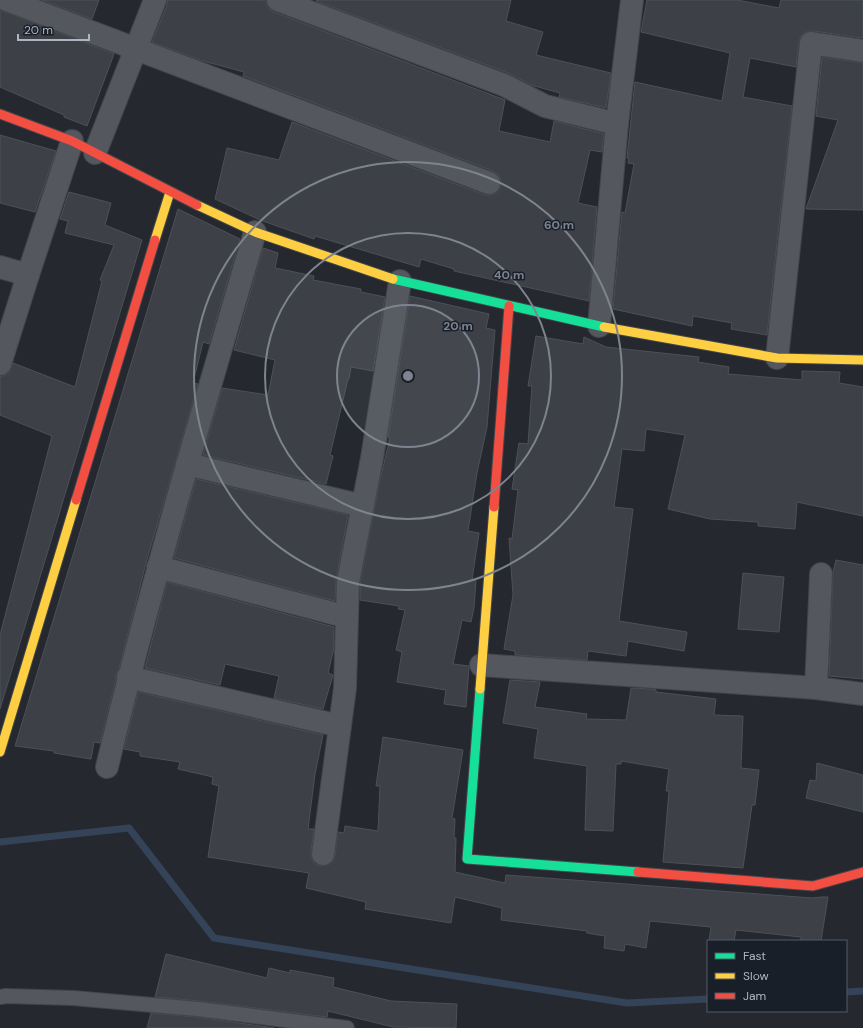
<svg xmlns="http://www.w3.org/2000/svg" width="863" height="1028" viewBox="0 0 863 1028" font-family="'DM Sans',sans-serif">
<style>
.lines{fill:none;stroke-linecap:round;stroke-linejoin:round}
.stream{stroke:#344358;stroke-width:7}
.building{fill:#3d4046;stroke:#4c5058}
.lane-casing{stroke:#42454a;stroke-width:16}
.street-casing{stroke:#42454a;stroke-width:24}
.fast-casing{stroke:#42454a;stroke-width:11}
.slow-casing{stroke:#42454a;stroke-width:11}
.jam-casing{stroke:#42454a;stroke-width:11}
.lane{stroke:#54575e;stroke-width:14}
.street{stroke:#54575e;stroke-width:22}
.fast{stroke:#16e098;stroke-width:9}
.slow{stroke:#ffcf43;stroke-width:9}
.jam{stroke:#f24e42;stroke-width:9}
.ring{fill:none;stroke:#7d848f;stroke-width:2}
.centre{fill:#7d848f;stroke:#191f29;stroke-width:2}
.ring-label{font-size:12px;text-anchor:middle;font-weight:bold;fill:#7d848f;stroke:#191f29;stroke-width:3;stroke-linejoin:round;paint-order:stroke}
</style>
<rect width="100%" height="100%" fill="#25292f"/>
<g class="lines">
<g class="stream">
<path d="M 0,842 L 129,828 L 214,938 L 627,1003 L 708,999"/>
<path d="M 846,992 L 863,991"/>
</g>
</g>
<g class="building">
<path d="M 42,0 L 99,0 L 92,19 Z"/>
<path d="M 167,0 L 261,0 L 266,1 L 268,8 L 274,12 L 505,100 L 499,131 L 550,142 L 554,121 L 604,134 L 602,152 L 590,150 L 578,203 L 597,207 L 589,301 L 454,271 L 454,269 L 421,259 L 419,267 L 315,236 L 314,239 L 260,220 L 215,199 L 227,148 L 279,160 L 292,122 L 485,195 L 491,195 L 497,193 L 500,188 L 501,181 L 499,175 L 493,171 L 243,76 L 244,72 L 203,61 L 152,42 L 167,5 Z"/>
<path d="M 317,0 L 511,0 L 506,21 L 543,32 L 536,55 L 611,73 L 606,108 L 559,97 L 560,93 L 531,85 L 508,73 L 316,1 Z"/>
<path d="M 647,0 L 737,0 L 779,8 L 781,0 L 863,0 L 863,38 L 813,31 L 806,32 L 801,36 L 799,41 L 796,67 L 750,58 L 743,97 L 792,106 L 767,335 L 731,329 L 732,323 L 693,316 L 692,326 L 613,309 L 622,212 L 625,213 L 634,164 L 628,163 L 629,158 L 627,158 L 635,82 L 722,101 L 730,53 L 641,32 Z"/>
<path d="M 0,10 L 114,54 L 87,126 L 64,117 L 64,115 L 0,87 Z"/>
<path d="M 822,57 L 863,63 L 863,210 L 806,209 L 838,120 L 816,116 Z"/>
<path d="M 0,135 L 56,151 L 35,212 L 0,203 Z"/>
<path d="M 69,192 L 111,203 L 105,225 L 142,240 L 0,709 L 0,635 L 52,436 L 0,415 L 0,376 L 3,376 L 9,373 L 13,363 L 75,387 L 102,281 L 100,280 L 114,245 L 65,233 L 68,221 L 60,219 Z"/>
<path d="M 178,209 L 240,239 L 209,344 L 203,342 L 193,383 L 198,384 L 146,563 L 119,669 L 116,674 L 116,679 L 100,743 L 94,742 L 91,759 L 54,753 L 54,751 L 15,746 Z"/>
<path d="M 263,248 L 278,253 L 275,268 L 314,276 L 313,280 L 361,289 L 361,292 L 385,297 L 373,371 L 351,367 L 349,379 L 348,379 L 330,455 L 333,456 L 326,484 L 203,455 L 222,388 L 268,395 L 275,360 L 234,350 Z"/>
<path d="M 410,296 L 489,314 L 486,328 L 495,330 L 487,427 L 477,473 L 468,531 L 479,533 L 472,580 L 476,581 L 474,608 L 471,622 L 462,620 L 453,664 L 469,666 L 466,707 L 444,704 L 446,690 L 397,682 L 402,652 L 396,650 L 405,610 L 398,609 L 399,606 L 360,600 L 360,583 L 380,480 L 390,438 L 388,437 Z"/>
<path d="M 536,336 L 583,344 L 584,337 L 606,347 L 699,357 L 698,362 L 729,367 L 728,374 L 802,380 L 802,371 L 840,372 L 839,383 L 863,387 L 863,516 L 797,502 L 795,529 L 758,526 L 758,522 L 710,519 L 668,509 L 685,435 L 646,429 L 644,451 L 622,449 L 614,507 L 633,509 L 619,621 L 687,632 L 684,651 L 628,641 L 626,656 L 588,651 L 587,660 L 515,655 L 515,651 L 504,649 L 513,595 L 509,538 L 512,539 L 518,490 L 512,489 L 519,443 L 528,444 L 532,386 L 528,386 Z"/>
<path d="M 196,479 L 348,515 L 336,580 L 335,601 L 174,558 Z"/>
<path d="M 836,560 L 863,565 L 863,679 L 829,676 L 833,572 Z"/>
<path d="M 743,573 L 784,577 L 779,632 L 738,629 Z"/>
<path d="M 167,582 L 334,627 L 334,648 L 328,673 L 333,675 L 323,709 L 274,698 L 279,676 L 225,664 L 220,685 L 145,668 Z"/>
<path d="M 510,680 L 540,682 L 535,707 L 587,714 L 586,719 L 626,720 L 631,688 L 652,689 L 656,690 L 656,692 L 716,699 L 714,715 L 743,716 L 741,768 L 759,770 L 755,805 L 752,805 L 743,868 L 663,862 L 669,791 L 666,791 L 669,769 L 621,761 L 621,764 L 616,764 L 613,831 L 585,830 L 587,766 L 534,758 L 538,729 L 503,723 Z"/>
<path d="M 138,692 L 323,735 L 315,774 L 308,829 L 314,829 L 311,852 L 311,858 L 315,864 L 321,866 L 328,865 L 333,861 L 335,856 L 338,832 L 344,833 L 345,826 L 378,831 L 380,786 L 376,786 L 383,737 L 463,750 L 452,818 L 455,819 L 454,838 L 456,838 L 455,872 L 505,883 L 506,875 L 812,898 L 822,897 L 828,897 L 821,941 L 801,941 L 801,937 L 736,930 L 734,941 L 709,941 L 711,927 L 650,921 L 646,948 L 625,944 L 624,951 L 604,948 L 605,936 L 587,933 L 587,931 L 501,920 L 502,908 L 455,897 L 451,923 L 365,909 L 366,902 L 306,888 L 309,873 L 208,857 L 219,786 L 212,784 L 213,777 L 178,769 L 180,762 L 140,756 L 140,752 L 124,749 Z"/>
<path d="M 817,763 L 863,775 L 863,812 L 806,798 L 810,780 L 816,781 Z"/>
<path d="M 166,954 L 267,978 L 269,968 L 290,973 L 290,970 L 334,978 L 333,987 L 391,1001 L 457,1004 L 456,1028 L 393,1027 L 328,1011 L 327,1017 L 199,1001 L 155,997 Z"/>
<path d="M 151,1013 L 197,1017 L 274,1028 L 147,1028 Z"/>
</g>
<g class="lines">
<defs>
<path id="lane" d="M 0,997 L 6,996 L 73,998 L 198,1009 L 347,1028"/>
<g id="street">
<path d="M 7,0 L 489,183"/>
<path d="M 278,0 L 504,85 L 545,106 L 617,124"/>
<path d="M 95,153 L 155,0"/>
<path d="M 0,267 L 28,275 L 72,141"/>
<path d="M 599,326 L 617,124 L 632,0"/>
<path d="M 777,358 L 811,43 L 863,51"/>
<path d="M 0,364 L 28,275"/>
<path d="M 187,464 L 363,506"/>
<path d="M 158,567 L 347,617"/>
<path d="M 481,665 L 816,688 L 863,694"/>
<path d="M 128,677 L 340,726"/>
<path d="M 816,688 L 821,574"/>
<path d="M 107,767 C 150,587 203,410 255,232"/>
<path d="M 323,854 L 345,688 L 348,582 L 372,458 L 400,281"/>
</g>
<g id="fast">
<path d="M 393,279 L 604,327"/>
<path d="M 480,689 L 467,859 L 638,872"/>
</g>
<g id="slow">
<path d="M 197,205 L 255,232 L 393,279"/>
<path d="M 155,240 L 170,192"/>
<path d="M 604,327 L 777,358 L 863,360"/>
<path d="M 480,689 L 494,507"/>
<path d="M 0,752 L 76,500"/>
</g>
<g id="jam">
<path d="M 0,114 L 72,141 L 197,205"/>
<path d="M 76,500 L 155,240"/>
<path d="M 494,507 L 509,306"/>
<path d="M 638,872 L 813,886 L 863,872"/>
</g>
</defs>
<use href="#lane" class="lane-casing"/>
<use href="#street" class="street-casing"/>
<use href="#fast" class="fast-casing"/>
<use href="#slow" class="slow-casing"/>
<use href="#jam" class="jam-casing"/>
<use href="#lane" class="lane"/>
<use href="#street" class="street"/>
<use href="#fast" class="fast"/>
<use href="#slow" class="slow"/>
<use href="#jam" class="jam"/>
</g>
<circle cx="408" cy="376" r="71" fill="#7d848f" fill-opacity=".12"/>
<g class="ring">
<circle cx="408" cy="376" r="71"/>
<circle cx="408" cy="376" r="143"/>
<circle cx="408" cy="376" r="214"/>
</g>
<circle cx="408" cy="376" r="6" class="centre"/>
<g class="ring-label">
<text x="559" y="229">60 m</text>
<text x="509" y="279">40 m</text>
<text x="458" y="330">20 m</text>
</g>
<rect x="707" y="940" width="140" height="72" fill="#191f29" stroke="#545b66"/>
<rect x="715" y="953" width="20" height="6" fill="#16e098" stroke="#545b66"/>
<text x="743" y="960" font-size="12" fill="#adb5c2">Fast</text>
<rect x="715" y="973" width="20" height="6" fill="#ffcf43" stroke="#545b66"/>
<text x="743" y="980" font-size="12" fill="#adb5c2">Slow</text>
<rect x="715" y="993" width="20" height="6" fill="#f24e42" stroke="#545b66"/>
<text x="743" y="1000" font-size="12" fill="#adb5c2">Jam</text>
<path d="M18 34v6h71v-6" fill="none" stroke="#adb5c2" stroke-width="2"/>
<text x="24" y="34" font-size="12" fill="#adb5c2" stroke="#191f29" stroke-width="3" paint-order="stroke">20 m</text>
</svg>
